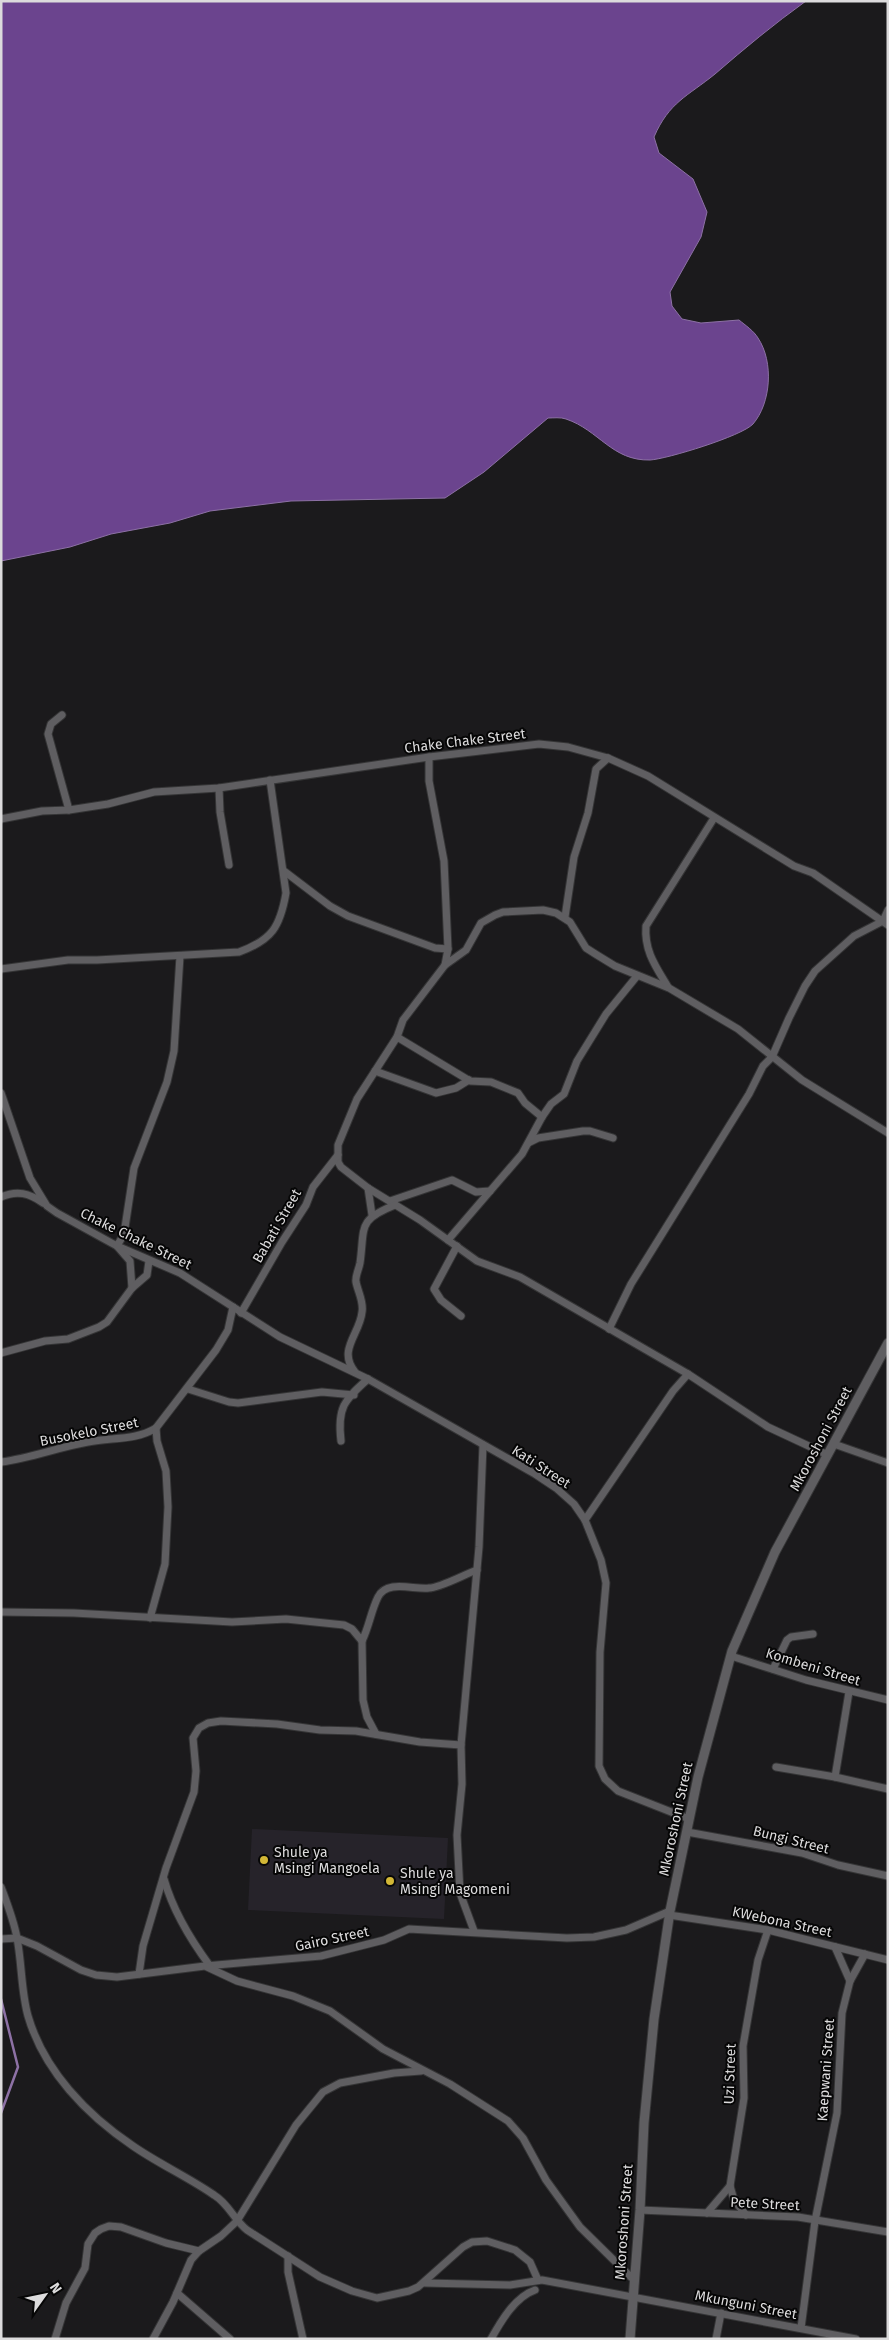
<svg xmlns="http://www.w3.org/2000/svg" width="889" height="2340" viewBox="0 0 889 2340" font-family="'Fira Sans',sans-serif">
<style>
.built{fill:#26232a}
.water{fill:#6b448e;stroke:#8d71a5}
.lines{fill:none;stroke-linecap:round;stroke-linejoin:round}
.stream{stroke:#8d71a5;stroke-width:2.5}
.minor-casing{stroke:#353536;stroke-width:9}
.tertiary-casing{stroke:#353536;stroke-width:11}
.minor{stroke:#5f5e61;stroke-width:7}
.tertiary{stroke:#5f5e61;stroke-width:9}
.poi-dot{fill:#d2b736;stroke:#060606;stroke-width:2}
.labels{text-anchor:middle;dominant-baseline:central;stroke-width:4;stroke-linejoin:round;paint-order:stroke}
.street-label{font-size:14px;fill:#dcdbdc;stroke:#060606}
.poi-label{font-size:14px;fill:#dcdbdc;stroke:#060606;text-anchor:start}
</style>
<rect width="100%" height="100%" fill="#1b1a1c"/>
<path class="built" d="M 252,1829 L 448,1838 L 444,1919 L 248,1910 Z"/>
<path class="water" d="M 1,1 L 806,1 C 774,24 745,48 715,74 C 688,96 669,102 654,137 L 659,153 L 693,179 L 707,212 L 701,237 L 670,292 L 672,306 L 682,319 L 701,323 L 739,320 C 745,325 754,331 758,338 C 774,362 771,403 753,424 C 742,436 667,459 650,460 C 612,461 599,430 566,419 C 561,417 553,418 548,418 L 484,472 L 445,498 L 291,501 L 210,511 L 170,523 L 111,534 L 70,547 L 1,561 Z"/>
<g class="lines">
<path class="stream" d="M 1,1999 L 18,2067 L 1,2113"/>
<defs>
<g id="minor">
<path d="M 62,715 L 51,724 L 48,734 L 69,810"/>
<path d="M 429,757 L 429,781 L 444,861 L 448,949 L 445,965 L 403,1020 L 397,1037 L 357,1099 L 338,1145 L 338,1162 L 341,1167 L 368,1188 L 420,1220 L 477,1261 L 520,1277 L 688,1374 L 768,1427 L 828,1455"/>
<path d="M 219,788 L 220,812 L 229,865"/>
<path d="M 1,819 L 42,811 L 69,810 L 108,804 L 154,792 L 219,788 L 429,757 L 539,744 L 568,747 L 608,758 L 648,776 L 794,866 L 813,873 L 888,925"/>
<path d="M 284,871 L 330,906 L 348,916 L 435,948 L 448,949"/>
<path d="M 565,917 L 574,857 L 588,813 L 596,769 L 608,758"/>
<path d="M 445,965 L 466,950 L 481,923 L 495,915 L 503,912 L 543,910 L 556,913 L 570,922 L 586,948 L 597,955 L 615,966 L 669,988 L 738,1029 L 802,1080 L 888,1133"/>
<path d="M 1,969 L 68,960 L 97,960 L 239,952 C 272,940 280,927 286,893 L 270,780"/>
<path d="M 668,987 C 656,967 644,951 646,926 L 714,818"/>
<path d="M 397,1037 L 470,1081 L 491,1082 L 518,1093 L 525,1103 L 542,1117"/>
<path d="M 375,1071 L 436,1093 L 456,1088 L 469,1080"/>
<path d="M 1,1093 L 30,1178 L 47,1206 L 57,1213 L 117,1246 L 180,1273 L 280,1337 L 368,1379 L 535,1474 L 556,1488 L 574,1504 L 585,1520 L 601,1560 L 606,1583 L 600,1652 L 599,1766 L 605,1779 L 618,1791 L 689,1819"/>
<path d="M 530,1142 L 538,1138 L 583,1131 L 590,1131 L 613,1138"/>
<path d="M 368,1188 L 372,1215"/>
<path d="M 1,1197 C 17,1190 29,1193 43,1203"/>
<path d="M 390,1201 L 452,1180 L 476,1192 L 490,1191"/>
<path d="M 448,1240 L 522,1154 L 542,1117 L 551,1104 L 564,1094 L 577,1061 L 606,1014 L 637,976"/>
<path d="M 457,1246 L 434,1289 L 441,1300 L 461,1316"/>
<path d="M 132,1288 L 130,1261 L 117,1246 L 124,1234 L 134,1168 L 167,1082 L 174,1051 L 180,956"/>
<path d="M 241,1313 L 282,1242 L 306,1205 L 313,1187 L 338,1155"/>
<path d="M 609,1329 L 631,1284 L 749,1094 L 763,1066 L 772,1057 L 789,1018 L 805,986 L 815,971 L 854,936 L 883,921 L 888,910"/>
<path d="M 1,1353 L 45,1341 L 68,1339 L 99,1327 L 107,1322 L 132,1288 L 147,1275 L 149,1261"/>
<path d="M 355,1372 C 337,1350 360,1334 362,1312 C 364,1302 358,1292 356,1282 C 355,1276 359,1269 360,1263 C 365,1227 357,1220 395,1205"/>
<path d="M 188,1389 L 229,1402 L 238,1403 L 322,1392 L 354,1395"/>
<path d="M 341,1441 C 337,1408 344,1400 368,1379"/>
<path d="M 834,1444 L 888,1463"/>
<path d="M 1,1462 C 31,1458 59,1447 88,1442 C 111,1437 135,1441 156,1428 L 216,1350 L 228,1330 L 233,1307"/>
<path d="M 585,1520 L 673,1391 L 688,1374"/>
<path d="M 1,1612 L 74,1613 L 232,1622 L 286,1619 L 344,1625 L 352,1629 L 362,1641 L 363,1700 L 367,1717 L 376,1734"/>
<path d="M 150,1618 L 165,1564 L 168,1507 L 166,1471 L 157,1441 L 156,1428"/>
<path d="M 362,1641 C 369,1627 371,1611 378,1597 C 387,1579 414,1590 429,1588 C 440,1588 465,1574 477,1570"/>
<path d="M 731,1656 L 806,1680 L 888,1700"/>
<path d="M 773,1669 L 787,1640 L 791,1637 L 813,1634"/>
<path d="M 776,1767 L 835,1777 L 888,1789"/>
<path d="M 835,1777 L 849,1692"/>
<path d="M 687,1832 L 802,1853 L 838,1865 L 888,1876"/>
<path d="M 164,1879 C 173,1911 190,1939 210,1966"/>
<path d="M 1,1887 C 7,1903 14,1921 17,1938 C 22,1964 21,1991 28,2016 C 44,2071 87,2115 133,2146 C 159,2164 188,2177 214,2195 C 229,2204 234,2220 247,2230 L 320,2277 L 352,2291 L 377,2298 L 409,2291 L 418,2287 L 463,2247 L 472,2242 L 487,2241 L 515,2250 L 530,2262 L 538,2280"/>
<path d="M 669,1915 L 768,1930 L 888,1960"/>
<path d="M 474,1931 L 460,1893 L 457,1835 L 462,1784 L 461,1745 L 479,1547 L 483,1445"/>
<path d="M 1,1939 L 17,1938 L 37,1946 L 81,1970 L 96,1975 L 117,1977 L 205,1966 L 321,1956 L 384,1940 L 409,1929 L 567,1938 L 594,1937 L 626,1930 L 670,1911"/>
<path d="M 835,1947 L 850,1981"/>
<path d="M 207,1967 L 237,1981 L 293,1996 L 330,2011 L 383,2049 L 450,2084 L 508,2121 L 523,2138 L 546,2180 L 580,2227 L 634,2280"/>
<path d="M 139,1974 L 143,1946 L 166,1868 L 194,1792 L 196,1771 L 193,1738 L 199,1728 L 208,1723 L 221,1721 L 277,1724 L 320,1730 L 356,1731 L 420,1742 L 461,1745"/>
<path d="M 640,2210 L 798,2217 L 888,2232"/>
<path d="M 707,2213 L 730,2186"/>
<path d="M 746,2215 L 734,2200 L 730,2186 L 744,2098 L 743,2046 L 758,1960 L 768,1930"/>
<path d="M 288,2256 L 288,2272 L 303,2339"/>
<path d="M 425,2283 L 510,2285 L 542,2280 L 856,2339"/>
<path d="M 177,2293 L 230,2339"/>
<path d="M 801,2328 L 815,2221 L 837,2113 L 842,2013 L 850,1981 L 865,1954"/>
<path d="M 55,2339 L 66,2303 L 85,2268 L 88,2244 L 95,2233 L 101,2229 L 109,2226 L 121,2227 L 166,2243 L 199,2251"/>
<path d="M 153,2339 L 173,2302 L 191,2260 L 199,2251 L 221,2236 L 237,2221 L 296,2125 L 323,2092 L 340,2083 L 394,2073 L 421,2071"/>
<path d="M 491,2339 C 501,2321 515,2297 535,2290"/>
<path d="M 716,2339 L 721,2313"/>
</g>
<path id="tertiary" d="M 630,2339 L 640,2210 L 644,2123 L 654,2019 L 670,1911 L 698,1777 L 732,1651 L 775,1552 L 888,1343"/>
</defs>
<use href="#minor" class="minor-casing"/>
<use href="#tertiary" class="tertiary-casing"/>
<use href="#minor" class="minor"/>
<use href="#tertiary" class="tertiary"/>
</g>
<g class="poi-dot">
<circle cx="264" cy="1860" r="5"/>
<circle cx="390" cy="1881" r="5"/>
</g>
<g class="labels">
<g class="street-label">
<text transform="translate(465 741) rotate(-7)">Chake Chake Street</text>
<text transform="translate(277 1226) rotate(-60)">Babati Street</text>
<text transform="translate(136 1239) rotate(26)">Chake Chake Street</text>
<text transform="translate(89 1432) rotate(-11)">Busokelo Street</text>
<text transform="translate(821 1439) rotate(-62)">Mkoroshoni Street</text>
<text transform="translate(541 1467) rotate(33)">Kati Street</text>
<text transform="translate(813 1667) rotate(17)">Kombeni Street</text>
<text transform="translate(676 1819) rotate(-78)">Mkoroshoni Street</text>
<text transform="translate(791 1840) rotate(14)">Bungi Street</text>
<text transform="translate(782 1922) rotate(12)">KWebona Street</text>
<text transform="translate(332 1939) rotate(-12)">Gairo Street</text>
<text transform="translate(826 2070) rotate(-86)">Kaepwani Street</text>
<text transform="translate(730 2074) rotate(-88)">Uzi Street</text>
<text transform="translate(765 2204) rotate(3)">Pete Street</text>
<text transform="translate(624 2222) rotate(-86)">Mkoroshoni Street</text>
<text transform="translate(746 2305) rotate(11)">Mkunguni Street</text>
</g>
<g class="poi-label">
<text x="274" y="1852">Shule ya<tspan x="274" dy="16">Msingi Mangoela</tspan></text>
<text x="400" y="1873">Shule ya<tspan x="400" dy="16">Msingi Magomeni</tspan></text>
</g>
</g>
<rect width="889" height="2340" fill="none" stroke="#dcdbdc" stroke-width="5"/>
<g transform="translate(45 2295) rotate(57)" stroke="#060606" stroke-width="4" paint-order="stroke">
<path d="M0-4L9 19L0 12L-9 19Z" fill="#dcdbdc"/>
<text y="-8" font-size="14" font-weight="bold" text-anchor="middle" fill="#dcdbdc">N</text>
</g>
</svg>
